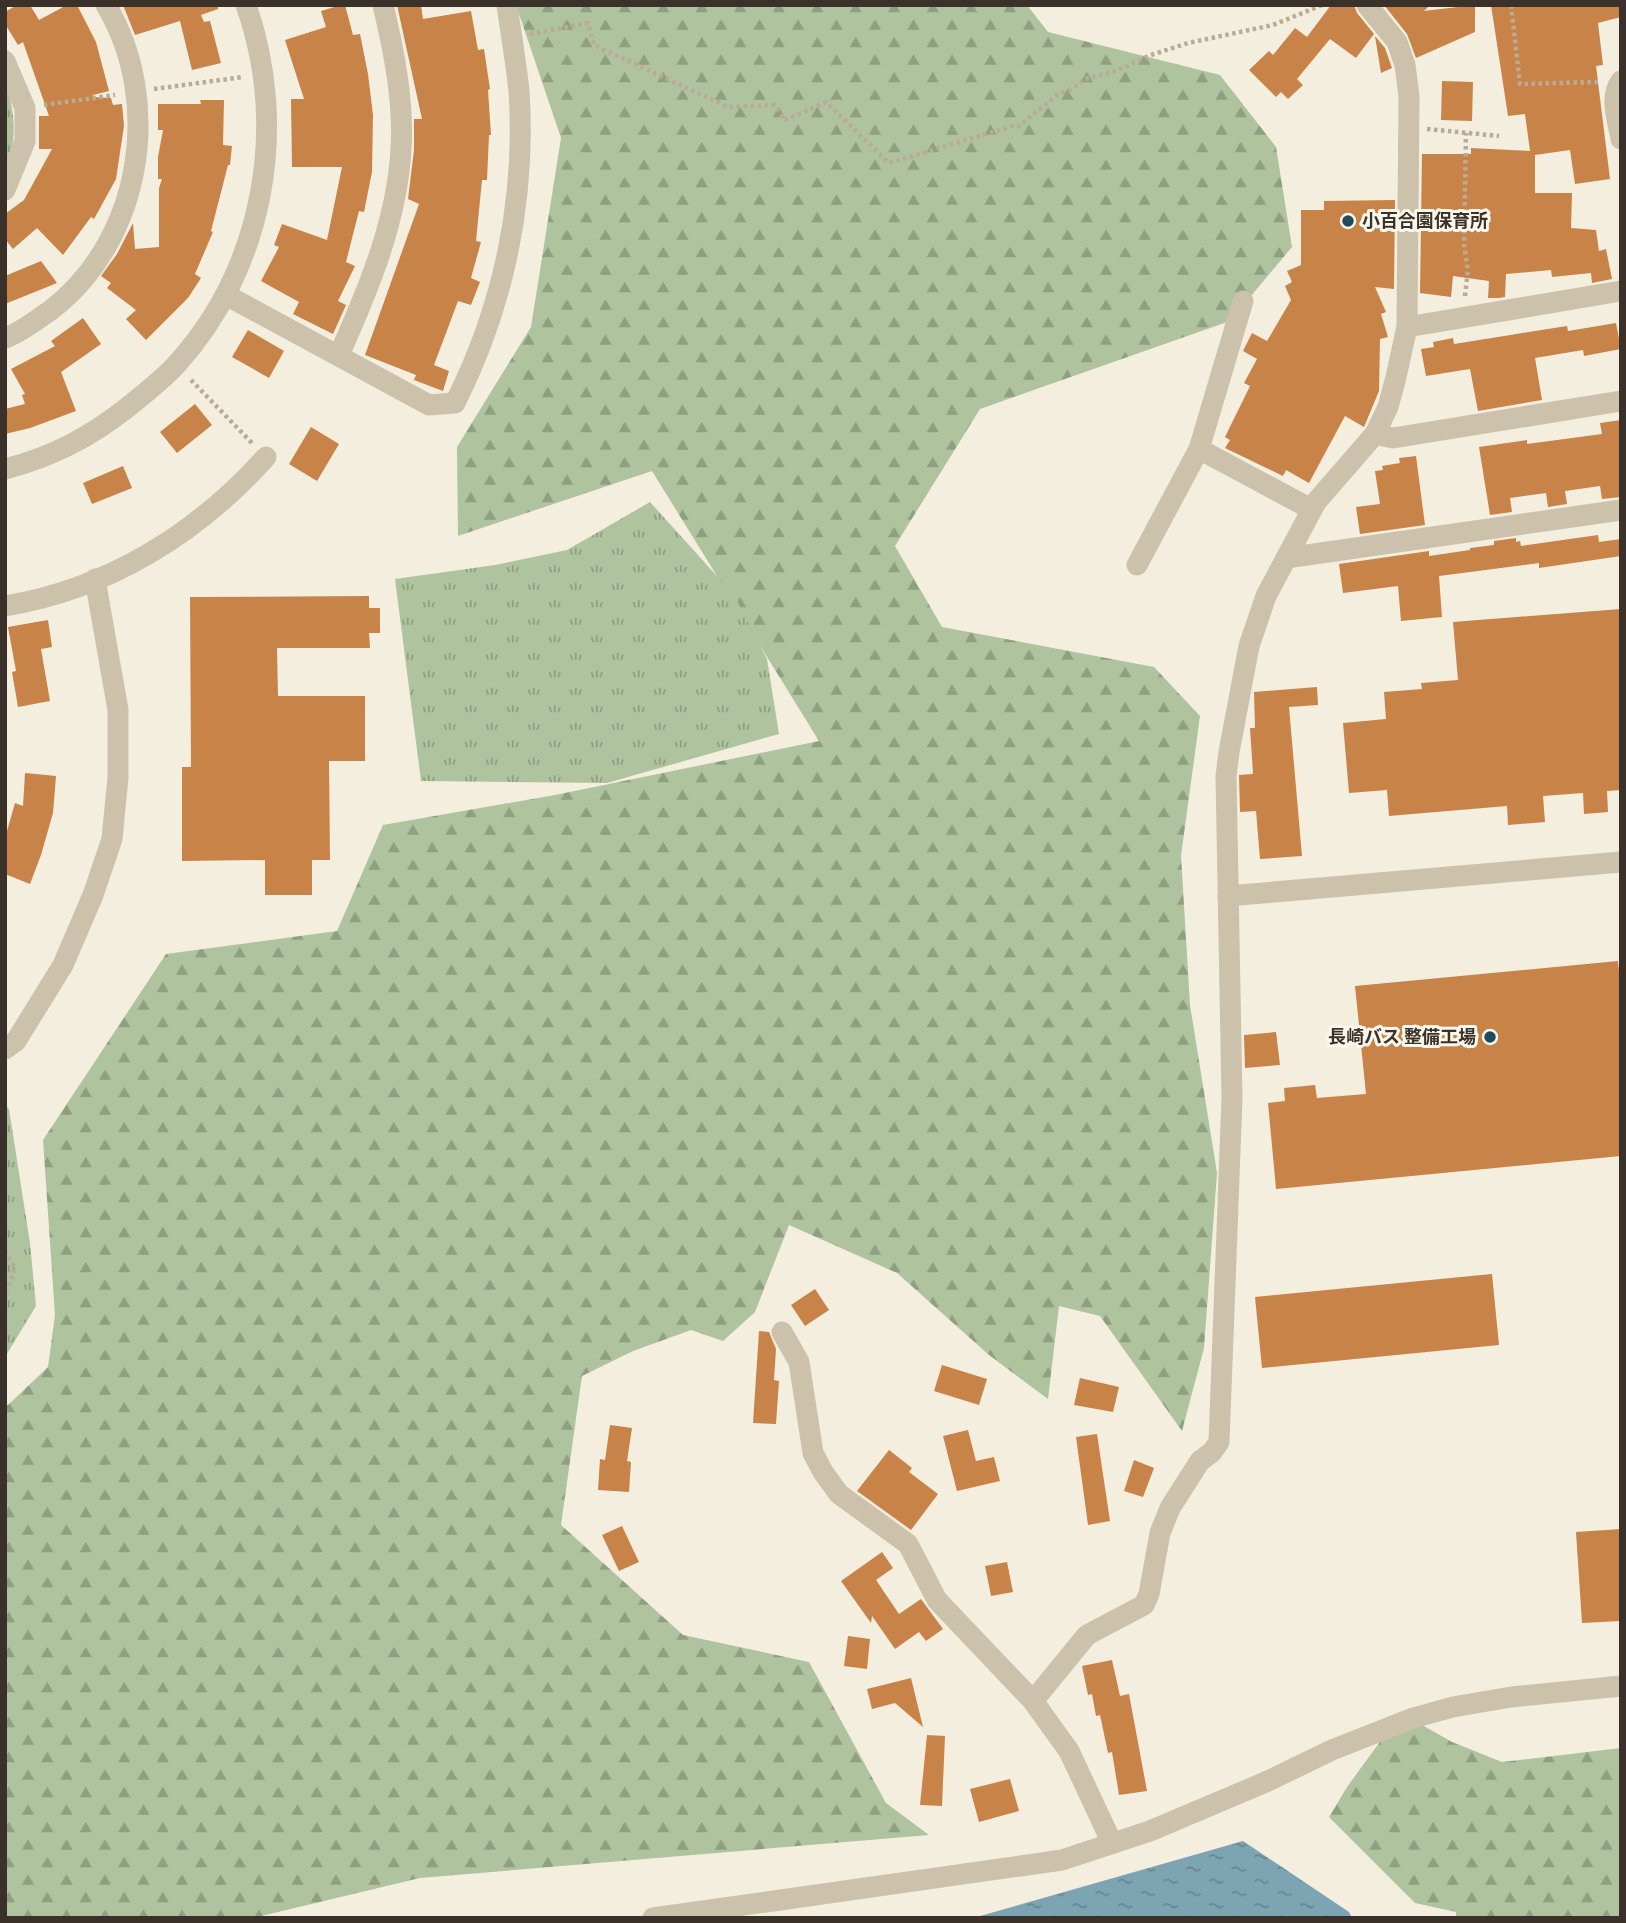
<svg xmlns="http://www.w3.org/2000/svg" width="1626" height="1923" viewBox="0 0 1626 1923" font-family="Signika,'Noto Sans JP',sans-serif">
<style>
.forest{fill:url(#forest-firs)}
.park{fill:url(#park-tufts)}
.water{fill:url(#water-ripples)}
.building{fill:#c88349}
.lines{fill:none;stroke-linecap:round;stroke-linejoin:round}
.path{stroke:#b8ac95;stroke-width:4.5;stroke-dasharray:3.5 3.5;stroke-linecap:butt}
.minor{stroke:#ccc1ab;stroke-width:21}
.poi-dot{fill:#1e4b5d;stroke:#fbf7ec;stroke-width:2.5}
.labels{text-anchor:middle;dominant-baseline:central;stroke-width:6;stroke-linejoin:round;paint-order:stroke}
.poi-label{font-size:18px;font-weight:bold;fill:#3a322a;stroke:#fbf7ec;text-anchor:start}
</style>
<defs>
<pattern id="forest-firs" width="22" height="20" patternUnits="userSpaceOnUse" patternTransform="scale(1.75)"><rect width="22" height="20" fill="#afc39f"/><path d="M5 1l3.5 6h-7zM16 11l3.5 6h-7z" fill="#8f9f82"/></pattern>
<pattern id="park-tufts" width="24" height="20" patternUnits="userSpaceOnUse" patternTransform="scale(1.75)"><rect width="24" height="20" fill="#afc39f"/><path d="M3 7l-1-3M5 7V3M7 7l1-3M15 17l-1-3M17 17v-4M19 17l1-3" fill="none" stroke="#8f9f82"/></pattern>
<pattern id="water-ripples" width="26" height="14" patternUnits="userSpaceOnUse" patternTransform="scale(1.75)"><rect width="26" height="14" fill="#7da4b2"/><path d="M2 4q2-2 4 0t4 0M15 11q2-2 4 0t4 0" fill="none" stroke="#678691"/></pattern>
</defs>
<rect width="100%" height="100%" fill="#f4eedf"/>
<g class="forest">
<path d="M 516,5 L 1027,5 L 1048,32 L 1220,75 L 1276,147 L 1292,247 L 1230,321 L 980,409 L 895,546 L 942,627 L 1154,667 L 1200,716 L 1181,856 L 1190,1005 L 1217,1173 L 1204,1348 L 1182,1431 L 1100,1316 L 1059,1306 L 1048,1399 L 989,1355 L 897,1273 L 789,1225 L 755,1312 L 723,1341 L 691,1330 L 633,1351 L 582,1376 L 561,1525 L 683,1635 L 809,1662 L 886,1803 L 929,1835 L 420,1878 L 253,1918 L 5,1918 L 5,1405 L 8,1405 L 48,1367 L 55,1315 L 43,1140 L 166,954 L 337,931 L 383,825 L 555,795 L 819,741 L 652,471 L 458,536 L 457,447 L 531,327 L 561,138 Z"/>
<path d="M 1401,1713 L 1452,1742 L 1502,1762 L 1621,1748 L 1621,1918 L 1456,1918 L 1456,1912 L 1415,1903 L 1329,1817 L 1347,1787 Z"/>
</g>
<g class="park">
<path d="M 5,82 C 14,108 19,141 5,167 Z"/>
<path d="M 650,502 L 734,595 L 767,659 L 779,734 L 607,783 L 421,781 L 395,579 L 495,565 L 567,550 Z"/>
<path d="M 5,1105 L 9,1109 L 30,1243 L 36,1306 L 5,1357 Z"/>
</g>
<path class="water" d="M 1243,1841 L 1349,1912 L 1352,1918 L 973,1918 Z"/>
<g class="building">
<path d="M 17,5 L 30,5 L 39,20 L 67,5 L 77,5 L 96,42 L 109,91 L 93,95 L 93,97 L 111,98 L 113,105 L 122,104 L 124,126 L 116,179 L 94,219 L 91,217 L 63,255 L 37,228 L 13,249 L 5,239 L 5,214 L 24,200 L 52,149 L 39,149 L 39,116 L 49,116 L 23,42 L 18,45 L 5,24 L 5,12 Z"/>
<path d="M 123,5 L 218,5 L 218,9 L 201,15 L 204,22 L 210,21 L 221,63 L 192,70 L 180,21 L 135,35 Z"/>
<path d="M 341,5 L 345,5 L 353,35 L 360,34 L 368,74 L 373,115 L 372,172 L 364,212 L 359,211 L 346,262 L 355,266 L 338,301 L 346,305 L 333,334 L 293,314 L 299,302 L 261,281 L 279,247 L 274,245 L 282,224 L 327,240 L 342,167 L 292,167 L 291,99 L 304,99 L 285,40 L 326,27 L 321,11 Z"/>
<path d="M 397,5 L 421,5 L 423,19 L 471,11 L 478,50 L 484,49 L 490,89 L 488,90 L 491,135 L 489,135 L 487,180 L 482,180 L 476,241 L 481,242 L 471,278 L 480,282 L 471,305 L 458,301 L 434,365 L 449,371 L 443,391 L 414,380 L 416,375 L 365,355 L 419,204 L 408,199 L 414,150 L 414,119 L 422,119 Z"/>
<path d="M 1331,5 L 1354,5 L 1357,13 L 1374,34 L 1356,58 L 1330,39 L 1297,79 L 1303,85 L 1288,99 L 1281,92 L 1276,97 L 1249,70 L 1269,51 L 1273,55 L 1295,28 L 1307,37 Z"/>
<path d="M 1384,5 L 1430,5 L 1424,11 L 1475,5 L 1475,32 L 1416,58 L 1407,34 Z"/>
<path d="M 1491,5 L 1621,5 L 1621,17 L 1598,23 L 1603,65 L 1596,66 L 1610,179 L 1575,184 L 1570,150 L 1535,155 L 1535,193 L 1572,193 L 1571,228 L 1596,230 L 1599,251 L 1606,249 L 1612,279 L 1592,283 L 1591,273 L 1552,277 L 1551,270 L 1506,274 L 1505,297 L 1499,298 L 1488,298 L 1489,281 L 1453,276 L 1451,297 L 1420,293 L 1422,154 L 1471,154 L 1471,148 L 1530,151 L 1525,114 L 1508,116 Z"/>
<path d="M 1375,36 L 1385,48 L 1392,68 L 1381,73 Z"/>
<path d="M 1442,81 L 1473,82 L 1472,121 L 1441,120 Z"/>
<path d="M 200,100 L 224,100 L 223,145 L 232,146 L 230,165 L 228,165 L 211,231 L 213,232 L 195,274 L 201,278 L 188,298 L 146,340 L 126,319 L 136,310 L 107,288 L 111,283 L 101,276 L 117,254 L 133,223 L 135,249 L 159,247 L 159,188 L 162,179 L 158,179 L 158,157 L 163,130 L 158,130 L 158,104 L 201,104 Z"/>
<path d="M 1395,200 L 1394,289 L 1375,287 L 1386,312 L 1381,314 L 1388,337 L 1380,339 L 1379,391 L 1364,427 L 1345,416 L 1309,483 L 1286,470 L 1283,476 L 1225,448 L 1230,440 L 1225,437 L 1250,386 L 1244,383 L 1257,359 L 1243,351 L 1252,333 L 1267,341 L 1291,300 L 1285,286 L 1292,282 L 1287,271 L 1301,265 L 1301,210 L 1324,210 L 1324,201 Z"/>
<path d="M 41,261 L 57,283 L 5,304 L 5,276 Z"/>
<path d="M 83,318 L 101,344 L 61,372 L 76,411 L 30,428 L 5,434 L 5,409 L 25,404 L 22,395 L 25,394 L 11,369 L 55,346 L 51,341 Z"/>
<path d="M 1616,323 L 1621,349 L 1584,356 L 1583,350 L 1535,358 L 1542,400 L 1478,411 L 1470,369 L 1426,376 L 1421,349 L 1434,347 L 1433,342 L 1453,338 L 1454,344 L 1567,326 L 1568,331 Z"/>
<path d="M 248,330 L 284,351 L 269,378 L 232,357 Z"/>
<path d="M 195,404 L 212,425 L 177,453 L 160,432 Z"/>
<path d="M 1621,420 L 1621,497 L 1602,499 L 1600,486 L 1565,491 L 1567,504 L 1548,507 L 1546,493 L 1510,498 L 1512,512 L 1490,515 L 1479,447 L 1527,440 L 1527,444 L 1602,434 L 1600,423 Z"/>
<path d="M 311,427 L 339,444 L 317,481 L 289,464 Z"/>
<path d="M 1416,456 L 1425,525 L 1360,534 L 1356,507 L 1380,504 L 1375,471 L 1383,470 L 1382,466 L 1400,463 L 1399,458 Z"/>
<path d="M 123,466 L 132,488 L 92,504 L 83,483 Z"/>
<path d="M 1598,535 L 1599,542 L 1621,539 L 1621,556 L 1539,568 L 1539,563 L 1439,576 L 1442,617 L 1401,621 L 1398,586 L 1343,593 L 1339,564 L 1429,551 L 1429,556 L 1470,550 L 1470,548 L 1494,545 L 1494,541 L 1516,538 L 1516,542 L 1520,541 L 1521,546 Z"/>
<path d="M 369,596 L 369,608 L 380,608 L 380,633 L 369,633 L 370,648 L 277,648 L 278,696 L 365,696 L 365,761 L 329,761 L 330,860 L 312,860 L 312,895 L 265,895 L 265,860 L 182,861 L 182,767 L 191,767 L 190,597 Z"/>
<path d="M 1621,609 L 1621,790 L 1607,791 L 1608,812 L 1584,814 L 1583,793 L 1543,796 L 1545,822 L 1508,825 L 1507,806 L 1389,816 L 1387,790 L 1349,793 L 1343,723 L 1386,719 L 1384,692 L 1422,689 L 1421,683 L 1458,680 L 1453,622 Z"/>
<path d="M 48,620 L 52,647 L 41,649 L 50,701 L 18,707 L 12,672 L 16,671 L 8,627 Z"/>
<path d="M 1317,687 L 1318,705 L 1289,707 L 1302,856 L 1260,859 L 1256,811 L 1240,812 L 1239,775 L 1253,774 L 1250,728 L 1255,728 L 1254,692 Z"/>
<path d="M 25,773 L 56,776 L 53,813 L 41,855 L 30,884 L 5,874 L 5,838 L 15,803 L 23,806 Z"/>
<path d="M 1618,961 L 1621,989 L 1621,1156 L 1276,1189 L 1268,1103 L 1285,1101 L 1284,1088 L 1315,1085 L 1317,1098 L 1366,1094 L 1355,986 Z"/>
<path d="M 1276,1032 L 1280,1065 L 1245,1068 L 1244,1035 Z"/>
<path d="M 1492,1274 L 1499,1345 L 1262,1368 L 1255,1297 Z"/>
<path d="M 815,1289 L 829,1310 L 805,1326 L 791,1305 Z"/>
<path d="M 759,1331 L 769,1332 L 776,1349 L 774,1380 L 779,1381 L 776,1424 L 753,1423 Z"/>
<path d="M 942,1365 L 987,1379 L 979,1405 L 934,1391 Z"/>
<path d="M 1080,1378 L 1119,1387 L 1113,1412 L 1074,1405 Z"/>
<path d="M 610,1425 L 632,1428 L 627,1461 L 631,1462 L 629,1492 L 598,1490 L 600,1459 L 605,1460 Z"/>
<path d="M 968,1430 L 976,1461 L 994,1457 L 1000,1481 L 957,1491 L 943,1436 Z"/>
<path d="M 1097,1434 L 1110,1521 L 1088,1525 L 1076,1437 Z"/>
<path d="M 889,1450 L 912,1468 L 909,1472 L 938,1494 L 911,1530 L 857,1491 Z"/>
<path d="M 1134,1460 L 1154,1468 L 1143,1497 L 1124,1491 Z"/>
<path d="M 622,1526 L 639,1562 L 619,1571 L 602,1535 Z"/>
<path d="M 1621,1529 L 1621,1621 L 1582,1623 L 1576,1532 Z"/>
<path d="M 882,1552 L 893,1568 L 876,1580 L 899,1614 L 921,1599 L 943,1629 L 926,1641 L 919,1632 L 895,1649 L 872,1616 L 871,1623 L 841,1581 Z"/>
<path d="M 1007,1562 L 1013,1592 L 991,1596 L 985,1566 Z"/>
<path d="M 848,1636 L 870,1639 L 867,1669 L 844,1666 Z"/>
<path d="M 1112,1660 L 1120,1696 L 1129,1694 L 1147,1791 L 1119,1795 L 1112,1752 L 1108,1753 L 1100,1715 L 1096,1716 L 1092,1694 L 1088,1695 L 1082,1666 Z"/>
<path d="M 911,1678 L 923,1727 L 895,1703 L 872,1709 L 867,1689 Z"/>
<path d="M 927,1735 L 945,1736 L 942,1806 L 920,1805 Z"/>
<path d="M 1010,1779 L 1019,1811 L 979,1822 L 970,1789 Z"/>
</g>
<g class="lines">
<g class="path">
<path d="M 1511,5 L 1520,84 L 1598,82"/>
<path d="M 530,34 L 588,23 L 594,45 L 728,107 L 774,105 L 785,120 L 826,102 L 889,163 L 1013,126 L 1019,126 L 1057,95 L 1075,87 L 1085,79 L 1115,71 L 1151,55 L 1188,43 L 1273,25 L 1322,5"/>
<path d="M 154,89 L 243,77"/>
<path d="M 44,105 L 115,95"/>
<path d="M 1427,129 L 1499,136"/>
<path d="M 1465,296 L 1468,270 L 1464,245 L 1466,133"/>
<path d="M 191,380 L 253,444"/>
<path d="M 5,1251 L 15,1268 L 5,1296"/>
</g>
<g class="minor">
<path d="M 5,61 L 25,108 L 25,141 L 5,190"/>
<path d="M 1621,81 C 1609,97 1618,121 1621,139"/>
<path d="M 226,295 L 429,405 L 455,403 C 504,306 526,199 519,91 C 516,62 511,34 507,5"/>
<path d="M 1407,327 L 1621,291"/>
<path d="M 5,338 C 22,332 36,320 51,310 C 142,240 164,102 106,5"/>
<path d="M 339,355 C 368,290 397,222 401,149 C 404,102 394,51 383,5"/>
<path d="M 1375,434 L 1393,438 L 1621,401"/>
<path d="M 1199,449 L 1311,509"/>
<path d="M 5,469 C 52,457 90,437 128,407 C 144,394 162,380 176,365 C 264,268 289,128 246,5"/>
<path d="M 1286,558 L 1621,510"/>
<path d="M 1137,565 L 1199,449 L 1243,301"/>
<path d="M 5,606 C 108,589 197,534 266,457"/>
<path d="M 1228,896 L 1621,862"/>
<path d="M 5,1049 L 16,1041 L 63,965 L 93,895 L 112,839 L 118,777 L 118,710 L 95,579"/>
<path d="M 782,1332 L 799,1362 L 813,1453 L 823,1472 L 839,1494 L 908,1544 L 937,1600 L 1033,1701 L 1069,1751 L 1112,1843"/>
<path d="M 1033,1701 L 1087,1635 L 1144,1605 L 1149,1594 L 1160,1533 L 1170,1508 L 1200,1461 L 1212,1452 L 1219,1442 L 1232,1098 L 1226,776 L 1229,752 L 1249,646 L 1266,596 L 1316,502 L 1375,434 L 1388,407 L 1396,377 L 1407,327 L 1409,96 L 1405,65 L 1397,42 L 1367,5"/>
<path d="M 653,1918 L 1062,1860 L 1150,1831 L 1268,1781 L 1332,1750 L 1413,1718 L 1453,1707 L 1511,1697 L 1621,1686"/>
</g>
</g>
<g class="poi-dot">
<circle cx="1348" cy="221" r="7"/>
<circle cx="1490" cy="1037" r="7"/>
</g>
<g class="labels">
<g class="poi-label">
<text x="1362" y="221">小百合園保育所</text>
<text x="1476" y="1037" text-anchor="end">長崎バス 整備工場</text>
</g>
</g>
<rect width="1626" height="1923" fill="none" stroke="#3a322a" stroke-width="14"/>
</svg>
